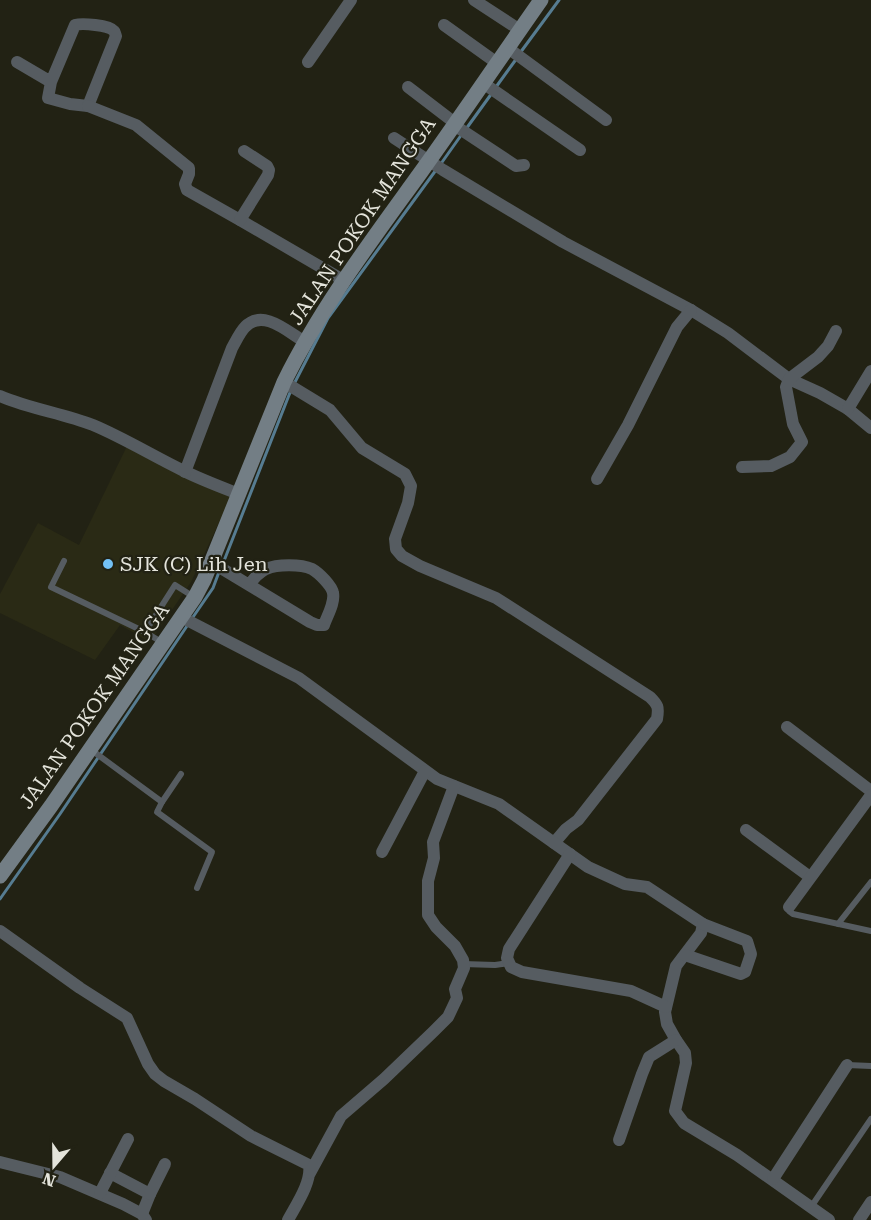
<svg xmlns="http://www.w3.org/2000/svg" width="871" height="1220" viewBox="0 0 871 1220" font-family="'Roboto Serif',serif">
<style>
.built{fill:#2a2a15}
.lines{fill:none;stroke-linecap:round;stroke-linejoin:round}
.stream{stroke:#567c91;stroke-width:3}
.lane{stroke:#565c61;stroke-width:6}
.street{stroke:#565c61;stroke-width:12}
.secondary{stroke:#737e85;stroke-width:15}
.poi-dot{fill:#73c1f5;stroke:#222214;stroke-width:2}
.labels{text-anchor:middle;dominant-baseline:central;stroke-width:4.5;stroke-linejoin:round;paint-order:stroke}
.street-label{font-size:20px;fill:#e4e4db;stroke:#222214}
.poi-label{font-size:20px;fill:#e4e4db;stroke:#222214;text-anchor:start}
</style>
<rect width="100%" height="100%" fill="#222214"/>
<path class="built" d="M 128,444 L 232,495 L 191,582 L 150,642 L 120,625 L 95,660 L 0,613 L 0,594 L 38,523 L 79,545 Z"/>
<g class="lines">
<g class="stream">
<path d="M 520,53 L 559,0"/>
<path d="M 496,87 L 517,58"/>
<path d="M 466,129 L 492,93"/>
<path d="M 440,165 L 462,134"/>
<path d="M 294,384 L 328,318 L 436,170"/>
<path d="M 222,566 L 291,390"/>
<path d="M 191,620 L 213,588 L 219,572"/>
<path d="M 0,899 L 60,814 L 187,626"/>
</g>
<g class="lane">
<path d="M 64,561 L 51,587 L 145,632 L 175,585 L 194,597"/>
<path d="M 145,632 L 163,643"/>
<path d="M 90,749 L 162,802"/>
<path d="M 181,774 L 162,802 L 157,812 L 212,852 L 197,888"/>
<path d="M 789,908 L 789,911 L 793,914 L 871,931"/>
<path d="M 838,924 L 871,882"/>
<path d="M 463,964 L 495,965 L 509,963"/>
<path d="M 847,1065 L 871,1066"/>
<path d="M 811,1207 L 871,1119"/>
</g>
<g class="street">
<path d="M 474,0 L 520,30"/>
<path d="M 444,25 L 497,63"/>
<path d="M 508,48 L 606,120"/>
<path d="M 17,62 L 51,82 L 48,98 L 70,104 L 88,106 L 116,36 C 115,34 115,32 114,31 C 109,25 82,23 75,25 L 51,82"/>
<path d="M 308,62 L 351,0"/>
<path d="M 483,83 L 580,150"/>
<path d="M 408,87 L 455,123"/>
<path d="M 88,106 L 136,125 L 189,168 L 189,174 L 185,184 L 187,190 L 240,220 L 343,280"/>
<path d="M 454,125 L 516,166 L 524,165"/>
<path d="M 394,138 L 443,170 L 563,242 L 691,310 L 728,333 L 789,379 L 820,393 L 848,409 L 871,428"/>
<path d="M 240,220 L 268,175 L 269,170 L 267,166 L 244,151"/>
<path d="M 284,382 L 330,410 L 362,448 L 405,474 L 411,486 L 408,503 L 395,539 L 396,549 L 402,556 L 420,566 L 496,598 L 650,697 C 658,705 659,707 657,719 L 578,820 L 566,829 L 554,843"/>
<path d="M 0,396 C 30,409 62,413 93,425 C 124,438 153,456 184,471 C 202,480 221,487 239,494"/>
<path d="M 848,409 L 871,371"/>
<path d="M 742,467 L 771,466 L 790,457 L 802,442 L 793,424 L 786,387 L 789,379 L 818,357 L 828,346 L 836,331"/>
<path d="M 185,472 L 232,348 C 236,341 240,332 245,327 C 263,308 288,332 305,342"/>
<path d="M 597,479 L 628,425 L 677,327 L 691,310"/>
<path d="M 211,562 L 310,622 L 317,625 L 324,625 C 327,616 335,603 333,593 C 332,586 319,573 312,569 C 301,564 277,564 266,569 C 258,573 254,578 249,585"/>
<path d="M 181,617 L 299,678 L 437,779 L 499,804 L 588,867 L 625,884 L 647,887 L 703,924 L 701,933 L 676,966 L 665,1012 L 667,1024 L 676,1040 L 685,1053 L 686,1063 L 675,1111 L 684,1123 L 737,1155 L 829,1220"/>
<path d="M 787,727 L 871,791"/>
<path d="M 746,830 L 810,877"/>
<path d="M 382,852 L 425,771"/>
<path d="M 570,854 L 509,949 L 507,958 L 511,967 L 522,972 L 631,991 L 666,1007"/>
<path d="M 789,907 L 871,795"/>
<path d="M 0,931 L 80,988 L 127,1018 L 148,1064 L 155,1074 L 164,1081 L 195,1099 L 251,1136 L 309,1165 C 312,1182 296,1205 288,1220"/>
<path d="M 685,955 L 738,973 L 741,974 L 745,972 L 751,954 L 747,941 L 703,924"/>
<path d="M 619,1140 L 642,1074 L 649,1057 L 676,1040"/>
<path d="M 0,1162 L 60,1177 L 123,1204 L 142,1214 L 146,1220"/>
<path d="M 110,1173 L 150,1194 L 142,1214"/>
<path d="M 310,1173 L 341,1116 L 384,1079 L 433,1032 L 448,1017 L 457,998 L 455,989 L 464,968 L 463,960 L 455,946 L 436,927 L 428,915 L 428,881 L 434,858 L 433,842 L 454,786"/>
<path d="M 773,1179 L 847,1065"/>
<path d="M 100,1193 L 128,1139"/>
<path d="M 150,1194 L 165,1164"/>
<path d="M 859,1220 L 871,1202"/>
</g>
<path class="secondary" d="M 0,876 L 51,806 L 195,597 L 204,580 L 284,382 C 321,307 372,240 421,172 C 462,115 501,57 541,0"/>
</g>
<circle class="poi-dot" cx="108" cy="564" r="6"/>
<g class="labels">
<g class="street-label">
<text transform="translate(362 221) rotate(-56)">JALAN POKOK MANGGA</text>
<text transform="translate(94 706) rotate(-55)">JALAN POKOK MANGGA</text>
</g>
<g class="poi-label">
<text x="120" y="564">SJK (C) Lih Jen</text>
</g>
</g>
<g transform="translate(54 1166) rotate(200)" stroke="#222214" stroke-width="4.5" paint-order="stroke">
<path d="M0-4.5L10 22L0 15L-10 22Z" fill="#e4e4db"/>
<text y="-9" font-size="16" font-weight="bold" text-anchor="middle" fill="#e4e4db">N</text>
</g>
</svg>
